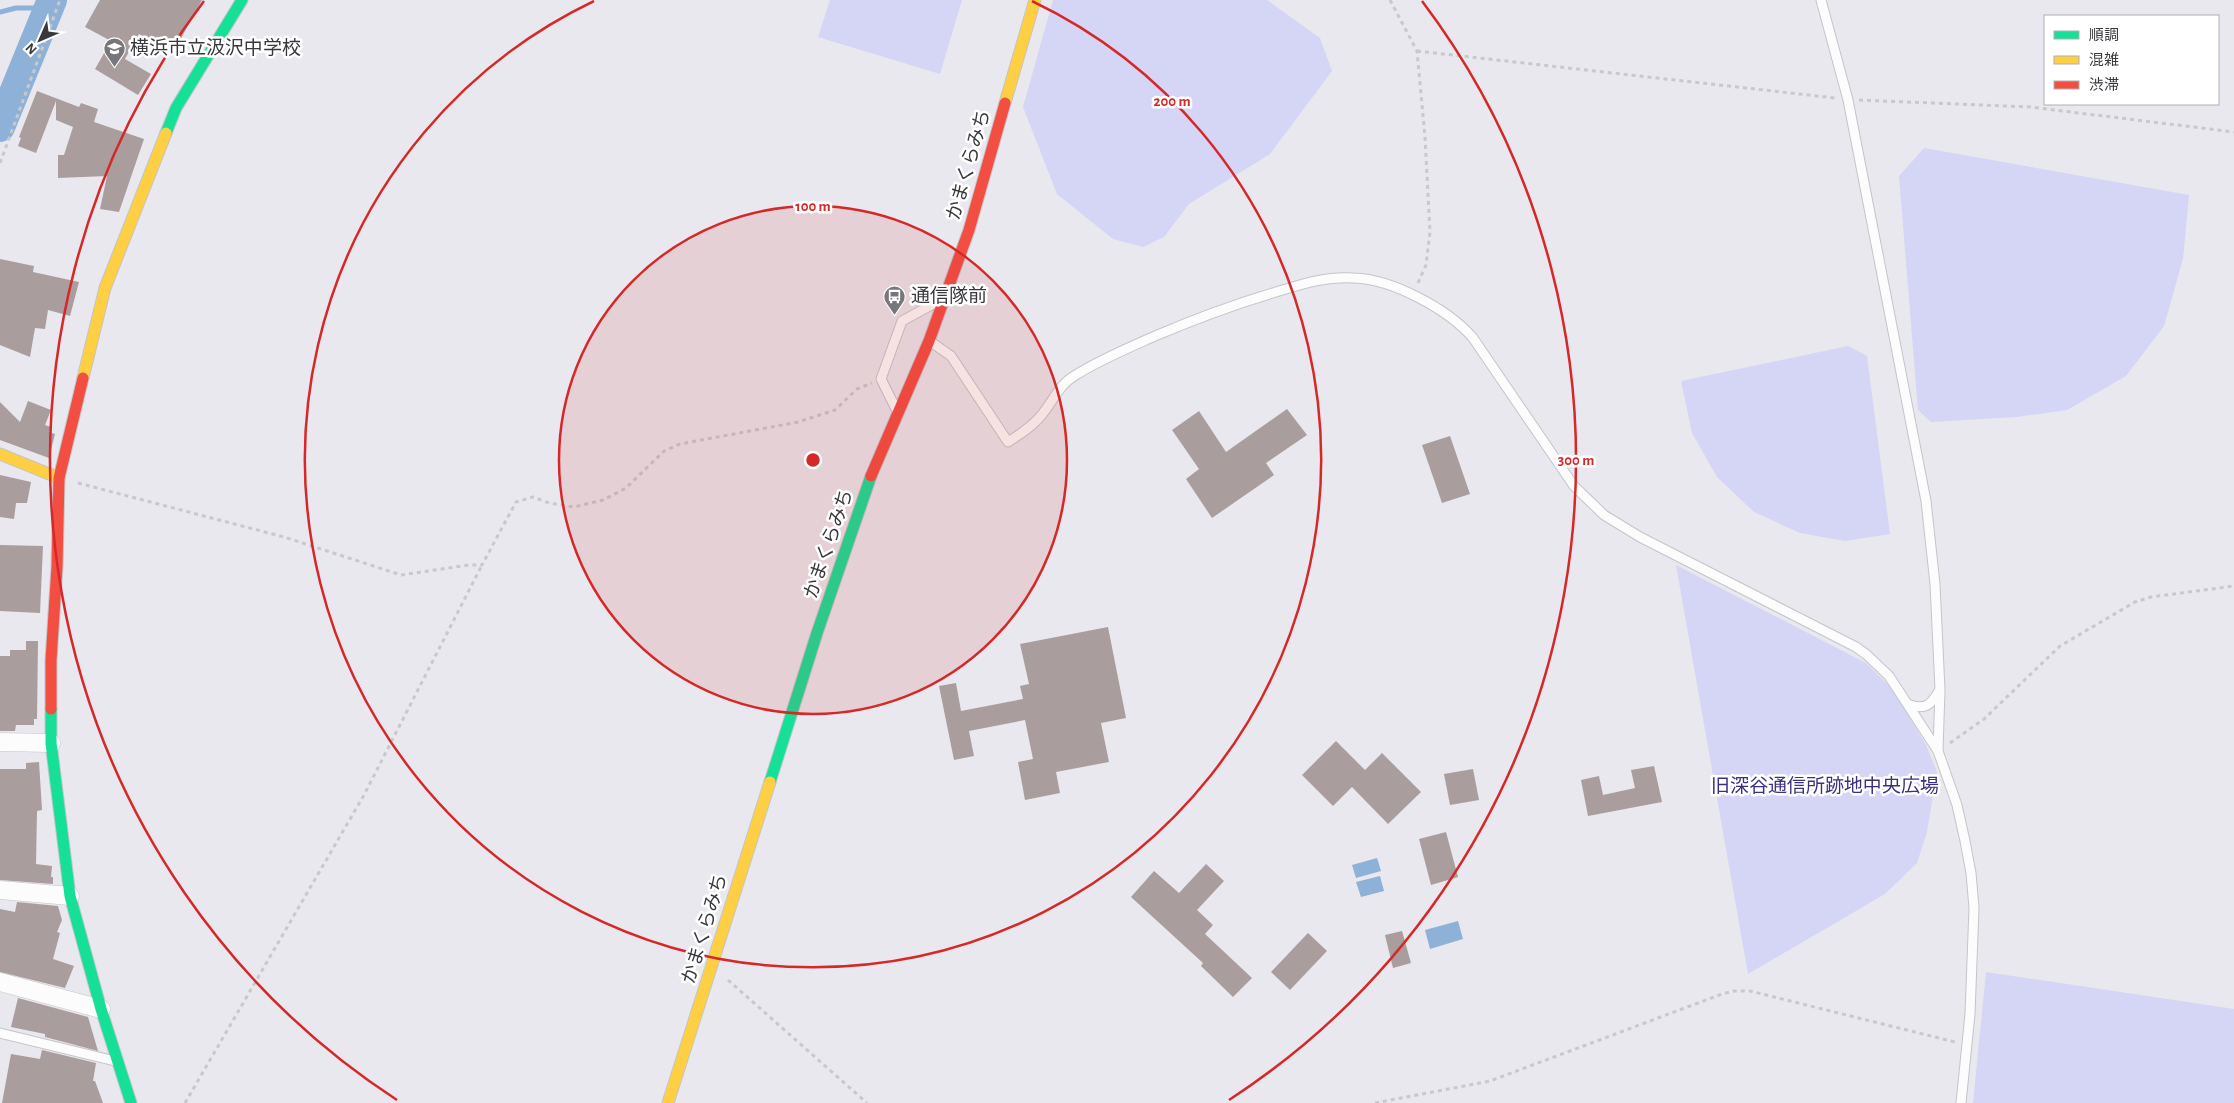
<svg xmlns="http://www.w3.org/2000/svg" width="2234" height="1103" viewBox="0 0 2234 1103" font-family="'Alegreya Sans','Noto Sans JP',sans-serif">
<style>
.green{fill:#d5d5f6}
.water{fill:#8eb1d8}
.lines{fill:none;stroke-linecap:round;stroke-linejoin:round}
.stream{stroke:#8eb1d8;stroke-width:5}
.river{stroke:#8eb1d8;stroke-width:30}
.building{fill:#aa9d9d}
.lane-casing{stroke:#c4c5c9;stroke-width:11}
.street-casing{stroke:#c4c5c9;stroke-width:19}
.fast-casing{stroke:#c4c5c9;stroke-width:13}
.slow-casing{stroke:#c4c5c9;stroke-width:13}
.jam-casing{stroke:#c4c5c9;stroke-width:13}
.path{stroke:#c8c9cb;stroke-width:3;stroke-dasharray:4 4;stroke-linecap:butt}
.lane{stroke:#fcfcfc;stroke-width:9}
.street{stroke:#fcfcfc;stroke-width:18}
.fast{stroke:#16e098;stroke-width:11}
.slow{stroke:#ffcf43;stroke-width:11}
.jam{stroke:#f24e42;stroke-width:11}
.ring{fill:none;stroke:#d62828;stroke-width:2.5}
.labels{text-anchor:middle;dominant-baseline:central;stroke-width:5;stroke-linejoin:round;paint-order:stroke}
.poi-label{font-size:19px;fill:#38393d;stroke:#fff;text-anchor:start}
.street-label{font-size:19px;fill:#38393d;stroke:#fff}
.park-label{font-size:19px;fill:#3b317f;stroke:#fff}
.centre{fill:#d62828;stroke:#fff;stroke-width:2.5}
.ring-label{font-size:15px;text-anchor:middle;font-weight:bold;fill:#d62828;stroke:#fff;stroke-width:5;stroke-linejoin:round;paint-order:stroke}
</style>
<rect width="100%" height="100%" fill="#e8e8ee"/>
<g class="green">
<path d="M 830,0 L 962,0 L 940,74 L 818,37 Z"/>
<path d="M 1053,0 L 1267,0 L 1320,38 L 1332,71 L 1270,154 L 1189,204 L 1164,237 L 1143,247 L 1113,239 L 1057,194 L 1023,107 Z"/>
<path d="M 1924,148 L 2189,195 L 2183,259 L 2164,326 L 2126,376 L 2067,410 L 2017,417 L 1931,422 L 1918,410 L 1899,176 Z"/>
<path d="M 1848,346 L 1867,356 L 1890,534 L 1845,541 L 1800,533 L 1754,512 L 1717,477 L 1692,433 L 1681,381 Z"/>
<path d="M 1676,565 L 1866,663 L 1893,689 L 1926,745 L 1937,772 L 1927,832 L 1917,863 L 1885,894 L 1748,974 Z"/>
<path d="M 1986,972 L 2234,1009 L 2234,1103 L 1973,1103 Z"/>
</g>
<g class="water">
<path d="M 1377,858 L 1381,871 L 1356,878 L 1352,865 Z"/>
<path d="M 1380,876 L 1384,891 L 1361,897 L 1356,882 Z"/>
<path d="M 1458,921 L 1463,939 L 1430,949 L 1425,930 Z"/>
</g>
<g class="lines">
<path class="stream" d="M 0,12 L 16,8 L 50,8"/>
<path class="river" d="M 0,127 L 52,0"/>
</g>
<g class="building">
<path d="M 100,0 L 202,0 L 173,53 L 139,34 L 125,59 L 151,74 L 138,95 L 95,69 L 111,41 L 85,27 Z"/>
<path d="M 37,91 L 79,107 L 81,103 L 98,109 L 94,122 L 144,139 L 119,212 L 100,209 L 107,176 L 58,178 L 58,155 L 64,155 L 73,127 L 56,120 L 56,101 L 36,153 L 18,146 L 21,138 L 19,137 Z"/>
<path d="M 0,259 L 34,266 L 33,272 L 79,282 L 70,316 L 48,310 L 45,329 L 35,328 L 30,357 L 0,345 Z"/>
<path d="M 28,401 L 51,410 L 45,425 L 51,427 L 49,432 L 55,434 L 49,458 L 0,440 L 0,402 L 20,422 Z"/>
<path d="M 1287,409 L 1307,435 L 1266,463 L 1274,475 L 1212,518 L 1186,479 L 1199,469 L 1172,430 L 1199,411 L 1226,452 Z"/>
<path d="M 1450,436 L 1470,494 L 1442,503 L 1422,445 Z"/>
<path d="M 0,475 L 31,482 L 27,503 L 16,503 L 14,519 L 0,517 Z"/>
<path d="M 0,545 L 43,546 L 40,613 L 0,611 Z"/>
<path d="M 1108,627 L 1126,718 L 1101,723 L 1109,762 L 1056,772 L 1060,793 L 1025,800 L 1018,762 L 1033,759 L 1025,720 L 969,731 L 974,756 L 954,760 L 939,686 L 956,683 L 961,711 L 1023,699 L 1020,686 L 1029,684 L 1020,644 Z"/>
<path d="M 26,641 L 38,641 L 37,719 L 34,719 L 34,725 L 16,725 L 15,731 L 0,731 L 0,656 L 10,656 L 10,650 L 26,650 Z"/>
<path d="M 1336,741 L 1365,770 L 1382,753 L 1421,792 L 1388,824 L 1352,787 L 1333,806 L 1302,775 Z"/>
<path d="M 39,762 L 42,810 L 37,811 L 36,864 L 52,866 L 51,877 L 53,877 L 53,884 L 0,880 L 0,769 L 26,769 L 26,763 Z"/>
<path d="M 1654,766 L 1662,802 L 1588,816 L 1581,780 L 1599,776 L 1603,795 L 1635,788 L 1631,770 Z"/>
<path d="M 1473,769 L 1479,800 L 1450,805 L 1444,774 Z"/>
<path d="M 1446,832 L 1458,877 L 1431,885 L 1419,839 Z"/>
<path d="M 1206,864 L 1224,881 L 1197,910 L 1213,925 L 1205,934 L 1252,978 L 1233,997 L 1201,966 L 1203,963 L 1131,897 L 1154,871 L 1179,893 Z"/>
<path d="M 17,902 L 58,906 L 62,920 L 57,932 L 60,933 L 53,959 L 74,966 L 65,988 L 0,972 L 0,909 L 15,912 Z"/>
<path d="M 1402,931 L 1411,963 L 1393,968 L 1385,935 Z"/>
<path d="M 1308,933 L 1327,951 L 1290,990 L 1271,972 Z"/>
<path d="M 18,998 L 88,1017 L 98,1051 L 45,1037 L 45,1034 L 11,1027 Z"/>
<path d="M 42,1050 L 96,1063 L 93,1081 L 95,1081 L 103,1103 L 2,1103 L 11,1054 L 40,1059 Z"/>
</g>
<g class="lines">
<defs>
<g id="lane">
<path d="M 1821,0 L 1848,100 L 1926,501 L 1935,584 L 1940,690 L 1938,750"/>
<path d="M 931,342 L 951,356 L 1008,442 C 1017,436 1027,430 1035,422 C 1050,409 1056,387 1074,376 C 1099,360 1128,348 1155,336 C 1195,319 1235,304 1276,292 C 1302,284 1326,276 1354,278 C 1392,279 1448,309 1473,338 L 1574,486 L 1604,515 L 1640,537 L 1856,647 L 1867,655 L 1889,676 L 1938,751 L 1957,805 L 1965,841 L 1971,873 L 1974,908 L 1970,1014 L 1961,1103"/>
<path d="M 896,409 L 881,379 L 902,321 L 937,302"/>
<path d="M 1910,705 C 1925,710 1931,705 1939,691"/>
<path d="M 0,1033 L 115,1061"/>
</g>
<g id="street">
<path d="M 0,742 L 51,743"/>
<path d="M 0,890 L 70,896"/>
<path d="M 0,982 L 101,1009"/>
</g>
<g id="fast">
<path d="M 166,133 L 176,108 L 242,0"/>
<path d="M 51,709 L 51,743 L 70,896 L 101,1009 L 131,1103"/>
<path d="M 770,782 L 817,633 L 871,476"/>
</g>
<g id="slow">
<path d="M 1005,103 L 1035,0"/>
<path d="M 83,378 L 105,288 L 166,133"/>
<path d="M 0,454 L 59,478"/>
<path d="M 668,1103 L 770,782"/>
</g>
<g id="jam">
<path d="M 871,476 L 929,341 L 969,230 L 1005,103"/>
<path d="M 51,709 L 51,660 L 57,567 L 59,478 L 83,378"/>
</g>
</defs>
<use href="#lane" class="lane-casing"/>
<use href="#street" class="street-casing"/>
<use href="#fast" class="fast-casing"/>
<use href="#slow" class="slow-casing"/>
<use href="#jam" class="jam-casing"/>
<g class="path">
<path d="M 1390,0 L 1417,51 L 1425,137 L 1430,232 L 1426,265 L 1417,285"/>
<path d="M 1417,51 L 1835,98"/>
<path d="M 1859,100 L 2030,107 L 2234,132"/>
<path d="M 0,163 L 60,0"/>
<path d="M 78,483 L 284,537 L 401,575 L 469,565 L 482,565 L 516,502 L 533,497 L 549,503 L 574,507 L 603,500 L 626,488 L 664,451 L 680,444 L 798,422 L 835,410 L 857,389 L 872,383"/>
<path d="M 1950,743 L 1984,719 L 2060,646 L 2135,602 L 2151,597 L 2234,586"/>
<path d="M 728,980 L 867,1103"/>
<path d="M 185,1103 L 364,795 L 482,565"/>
<path d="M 1375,1103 L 1490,1081 L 1722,994 L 1734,991 L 1750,991 L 1955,1042"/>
</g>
<use href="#lane" class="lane"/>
<use href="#street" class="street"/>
<use href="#fast" class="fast"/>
<use href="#slow" class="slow"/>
<use href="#jam" class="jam"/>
</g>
<circle cx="813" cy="460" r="254" fill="#d62828" fill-opacity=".12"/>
<g class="ring">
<circle cx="813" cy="460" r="254"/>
<path d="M1032 1A508 508 0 1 1 594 1"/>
<path d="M397 1100A763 763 0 0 1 204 1M1422 1A763 763 0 0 1 1229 1100"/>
</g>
<defs>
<symbol id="school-pin" viewBox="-11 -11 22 30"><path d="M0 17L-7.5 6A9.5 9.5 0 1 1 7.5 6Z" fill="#76767b" stroke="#fff"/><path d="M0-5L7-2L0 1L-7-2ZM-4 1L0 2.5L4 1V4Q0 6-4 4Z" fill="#fff"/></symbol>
<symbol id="bus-pin" viewBox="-11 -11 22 30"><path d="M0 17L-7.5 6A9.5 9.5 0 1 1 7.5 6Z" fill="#76767b" stroke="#fff"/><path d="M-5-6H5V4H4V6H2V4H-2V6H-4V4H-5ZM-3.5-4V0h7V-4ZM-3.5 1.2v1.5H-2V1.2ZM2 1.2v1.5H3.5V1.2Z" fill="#fff"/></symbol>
</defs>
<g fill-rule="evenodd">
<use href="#school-pin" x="102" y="36" width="25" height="34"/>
<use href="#bus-pin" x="882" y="284" width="25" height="34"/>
</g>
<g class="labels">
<g class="poi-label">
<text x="130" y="48">横浜市立汲沢中学校</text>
<text x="911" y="296">通信隊前</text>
</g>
<g class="street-label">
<text transform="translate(969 165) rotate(-74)">かまくらみち</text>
<text transform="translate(829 544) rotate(-71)">かまくらみち</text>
<text transform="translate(705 929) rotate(-73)">かまくらみち</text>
</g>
<g class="park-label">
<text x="1825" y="786">旧深谷通信所跡地中央広場</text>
</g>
</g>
<circle cx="813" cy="460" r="8" class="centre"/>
<g class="ring-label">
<text x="1172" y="106">200 m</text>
<text x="813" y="211">100 m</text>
<text x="1576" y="465">300 m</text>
</g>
<rect x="2044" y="15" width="175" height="90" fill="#ffffff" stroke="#afb0b1"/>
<rect x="2054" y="31" width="25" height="8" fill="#16e098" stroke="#afb0b1"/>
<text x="2089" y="40" font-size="15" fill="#38393d">順調</text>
<rect x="2054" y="56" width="25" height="8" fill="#ffcf43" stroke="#afb0b1"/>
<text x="2089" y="65" font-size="15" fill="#38393d">混雑</text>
<rect x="2054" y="81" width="25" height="8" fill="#f24e42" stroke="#afb0b1"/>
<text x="2089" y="90" font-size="15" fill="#38393d">渋滞</text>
<g transform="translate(40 40) rotate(225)" stroke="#ffffff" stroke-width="4" paint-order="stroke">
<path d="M0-4L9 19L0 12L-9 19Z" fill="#38393d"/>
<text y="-8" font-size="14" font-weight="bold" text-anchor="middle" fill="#38393d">N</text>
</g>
</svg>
